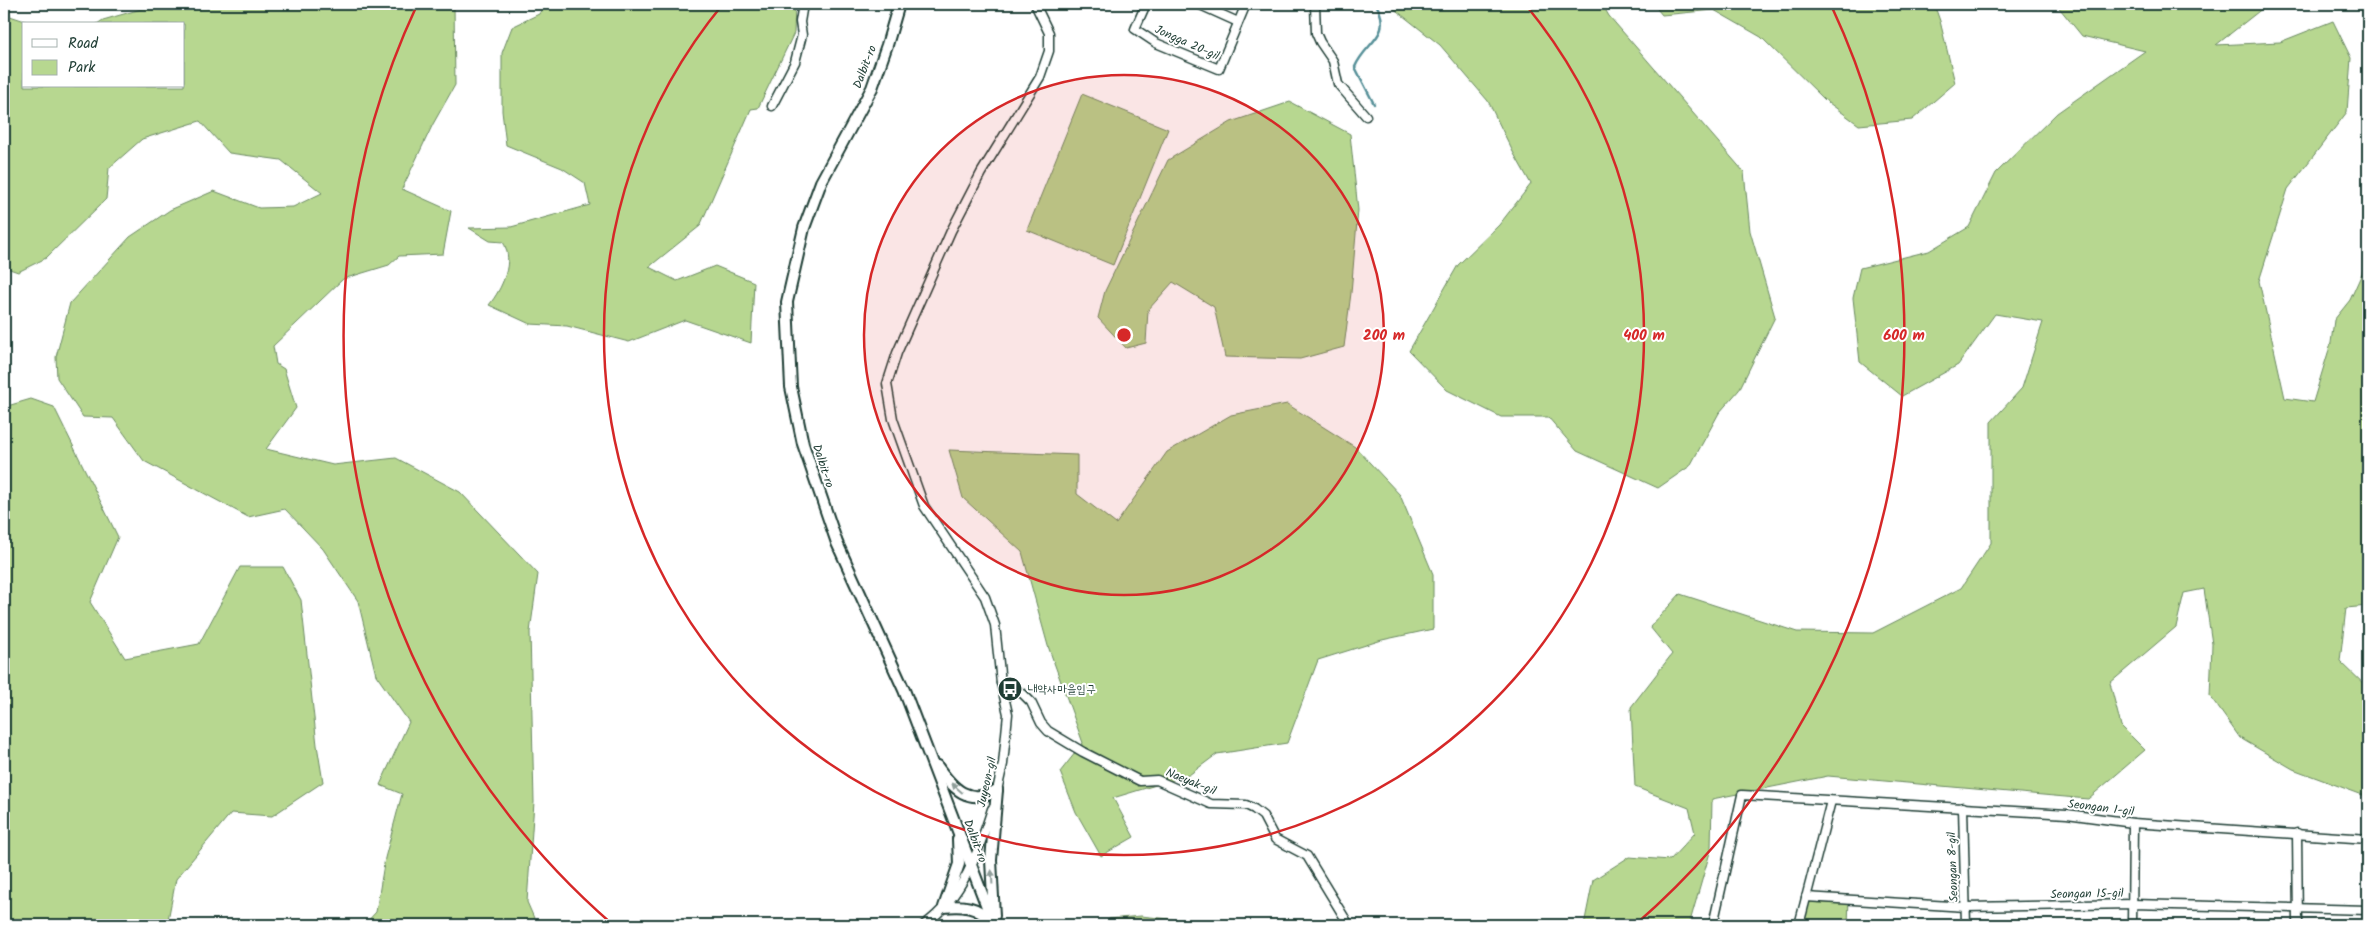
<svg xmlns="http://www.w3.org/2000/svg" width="2372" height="929" viewBox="0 0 2372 929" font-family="Kalam,'Poor Story',sans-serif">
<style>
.green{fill:#b7d790;stroke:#6b8a62}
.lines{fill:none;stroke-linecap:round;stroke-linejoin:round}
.stream{stroke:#569098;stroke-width:2.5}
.street-casing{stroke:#1f3d34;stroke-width:11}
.secondary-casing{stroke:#1f3d34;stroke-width:14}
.street{stroke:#fff;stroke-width:8}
.secondary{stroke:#fff;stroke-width:10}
.oneway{fill:#8f9e9a}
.ring{fill:none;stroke:#d62828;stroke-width:2.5}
.labels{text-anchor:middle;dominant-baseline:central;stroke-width:4;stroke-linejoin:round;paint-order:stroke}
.street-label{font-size:12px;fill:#1f3d34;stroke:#fff}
.poi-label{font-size:12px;fill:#1f3d34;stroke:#fff;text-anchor:start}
.centre{fill:#d62828;stroke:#fff;stroke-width:2.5}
.ring-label{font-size:15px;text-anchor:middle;font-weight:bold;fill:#d62828;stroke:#fff;stroke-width:4;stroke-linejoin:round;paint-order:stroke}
</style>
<rect width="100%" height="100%" fill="#fff"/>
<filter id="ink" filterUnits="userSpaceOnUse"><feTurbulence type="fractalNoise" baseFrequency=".02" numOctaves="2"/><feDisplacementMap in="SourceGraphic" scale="10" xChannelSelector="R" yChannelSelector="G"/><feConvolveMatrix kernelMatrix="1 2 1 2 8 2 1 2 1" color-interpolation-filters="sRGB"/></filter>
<g filter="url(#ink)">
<g class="green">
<path d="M 148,4 L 454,4 L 455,85 L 433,124 L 402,189 L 451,211 L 443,254 L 399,256 L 389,265 L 343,279 L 273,346 L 276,364 L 284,369 L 296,408 L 266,449 L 333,465 L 396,458 L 460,492 L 538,574 L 530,632 L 534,802 L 527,902 L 537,925 L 364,925 L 376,912 L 385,858 L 402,794 L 380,785 L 409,722 L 376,675 L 358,601 L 323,549 L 285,509 L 248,517 L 144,461 L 113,418 L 83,417 L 57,378 L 56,357 L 70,303 L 130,237 L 170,210 L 214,191 L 259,208 L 293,207 L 322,193 L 281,160 L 229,153 L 200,121 L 142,139 L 109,168 L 106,199 L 46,258 L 18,272 L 4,267 L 4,14 L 34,24 L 24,24 L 24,86 L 184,86 L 184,24 L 97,24 L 103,20 L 148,7 Z"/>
<path d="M 545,4 L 795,4 L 794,33 L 758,108 L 751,109 L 700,226 L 649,267 L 677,281 L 715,266 L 754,282 L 751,343 L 685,320 L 629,342 L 567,326 L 530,324 L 489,305 C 502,289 515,261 503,242 L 490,241 L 469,228 L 511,227 L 590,205 L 585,183 L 562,168 L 506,145 L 502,111 L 502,53 L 512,27 L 539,14 Z"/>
<path d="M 1388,4 L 1602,4 L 1609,16 L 1744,172 L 1750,231 L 1775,317 L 1739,390 L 1719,413 L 1690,466 L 1658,488 L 1577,451 L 1548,417 L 1501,417 L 1447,390 L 1409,351 L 1458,265 L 1499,225 L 1531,184 L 1513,152 L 1488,101 L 1440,45 Z"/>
<path d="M 1653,4 L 1934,4 L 1940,21 L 1955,83 L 1912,120 L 1859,125 L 1825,100 L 1761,37 L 1714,10 L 1662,15 Z"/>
<path d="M 2056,4 L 2268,4 L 2216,45 L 2280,42 L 2333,21 L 2351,58 L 2347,112 L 2288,189 L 2259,281 L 2285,398 L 2313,402 L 2331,343 L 2334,320 L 2350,300 L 2368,260 L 2368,606 L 2346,608 L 2340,661 L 2368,688 L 2368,797 L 2293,769 L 2240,738 L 2210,696 L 2212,644 L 2204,589 L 2184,593 L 2176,627 L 2110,683 L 2121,726 L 2145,750 L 2088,799 L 1828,776 L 1712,799 L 1711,849 L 1689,925 L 1584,925 L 1593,880 L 1629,857 L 1670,860 L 1695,833 L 1689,808 L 1635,787 L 1631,707 L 1672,654 L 1650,627 L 1680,594 L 1797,632 L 1873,633 L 1961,588 L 1991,543 L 1991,422 L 2022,388 L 2043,322 L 1995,314 L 1958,365 L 1902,396 L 1860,362 L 1853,298 L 1860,268 L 1929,251 L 1969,227 L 1996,173 L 2057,113 L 2145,51 L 2082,36 Z"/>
<path d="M 1082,94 L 1168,129 L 1113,265 L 1027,230 Z"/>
<path d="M 1290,102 L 1350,134 L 1358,210 L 1351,293 L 1344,347 L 1300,359 L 1225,357 L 1214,307 L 1173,282 L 1148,310 L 1146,343 L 1126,348 L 1098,318 L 1105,291 L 1168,160 L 1231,122 Z"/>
<path d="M 31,399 L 54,407 L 118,537 L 90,602 L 125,658 L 199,644 L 240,567 L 283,567 L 301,600 L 317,745 L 323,782 L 272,816 L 231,813 L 176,879 L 167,925 L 4,925 L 4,407 Z"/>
<path d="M 1287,404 L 1355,447 L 1400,495 L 1433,574 L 1433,629 L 1382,640 L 1318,660 L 1287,743 L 1217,754 L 1189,775 L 1113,798 L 1134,837 L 1101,856 L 1076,812 L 1060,772 L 1083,743 L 1048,646 L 1022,552 L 963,498 L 949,450 L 1077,455 L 1077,494 L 1116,524 L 1167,452 L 1231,415 Z"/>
<path d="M 1806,897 L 1849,899 L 1848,925 L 1799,925 Z"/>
<path d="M 1141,916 L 1217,924 L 1219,925 L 1113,925 L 1109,919 Z"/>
</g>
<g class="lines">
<path class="stream" d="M 1374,104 L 1355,67 C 1366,41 1394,36 1376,4"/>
<defs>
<g id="street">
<path d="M 1146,4 L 1135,29 L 1156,43 L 1219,69 L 1246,4"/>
<path d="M 1198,4 L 1238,22"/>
<path d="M 1315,4 L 1316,33 L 1320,42 L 1333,61 L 1338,84 L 1366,116"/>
<path d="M 772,106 L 795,62 L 802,35 L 800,22 L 803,4"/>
<path d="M 1001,683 L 1023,694 L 1031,702 L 1041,723 L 1048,731 L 1083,752 L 1140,781 L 1157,780 L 1211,804 L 1246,805 L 1254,809 L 1263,816 L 1275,839 L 1307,856 L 1349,925"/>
<path d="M 996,795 L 1003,764 L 1008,714 L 1001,683 L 995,625 L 985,597 L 924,506 L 893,419 L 887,384 L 897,353 L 951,231 L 981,173 L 1040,77 L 1049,51 L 1049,33 L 1035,4"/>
<path d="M 1963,807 L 1966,925"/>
<path d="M 2297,833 L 2298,925"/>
<path d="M 1806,897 L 1966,907 L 2132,904 L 2368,910"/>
<path d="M 924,925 C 963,897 978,853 992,809"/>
<path d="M 1713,925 L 1742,795 L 2067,814 L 2133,823 L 2368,839"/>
<path d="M 1799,925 L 1831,801"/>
<path d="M 2132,925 L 2133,823"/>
</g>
<g id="secondary">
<path d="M 899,4 L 887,45 L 872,88 L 821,182 L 804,228 L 787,302 L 791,387 L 803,444 L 837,543 L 904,690 L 994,925"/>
<path d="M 937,766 C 953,789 969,806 997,790"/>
<path d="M 958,839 L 959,864 L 944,907 C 962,905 978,906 990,921"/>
<path d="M 994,916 L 991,860 L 997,790"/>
</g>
</defs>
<use href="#street" class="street-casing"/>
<use href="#secondary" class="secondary-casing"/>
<use href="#street" class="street"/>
<use href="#secondary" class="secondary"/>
</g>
<defs><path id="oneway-solid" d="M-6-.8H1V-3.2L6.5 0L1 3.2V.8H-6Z" transform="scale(1.25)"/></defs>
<g class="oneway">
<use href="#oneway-solid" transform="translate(957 788) rotate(-138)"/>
<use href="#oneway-solid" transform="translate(992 877) rotate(-93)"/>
</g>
</g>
<circle cx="1124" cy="335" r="260" fill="#d62828" fill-opacity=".12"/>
<g class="ring">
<circle cx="1124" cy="335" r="260"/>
<path d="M1525 4A520 520 0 1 1 723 4"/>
<path d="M612 924A780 780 0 0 1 417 5M1831 5A780 780 0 0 1 1636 924"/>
</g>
<defs>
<symbol id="bus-disc" viewBox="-11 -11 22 22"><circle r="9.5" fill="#1f3d34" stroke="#fff"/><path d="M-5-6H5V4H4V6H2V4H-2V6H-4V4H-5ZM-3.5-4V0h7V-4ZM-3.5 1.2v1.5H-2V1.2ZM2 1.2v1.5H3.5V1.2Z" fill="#fff"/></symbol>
</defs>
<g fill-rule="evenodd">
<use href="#bus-disc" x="996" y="675" width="28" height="28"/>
</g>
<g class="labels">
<g class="street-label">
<text transform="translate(1187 43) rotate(24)">Jongga 20-gil</text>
<text transform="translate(865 67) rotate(-69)">Dalbit-ro</text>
<text transform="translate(823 466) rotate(72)">Dalbit-ro</text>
<text transform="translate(987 782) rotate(-77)">Juyeon-gil</text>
<text transform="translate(1191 782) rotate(22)">Naeyak-gil</text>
<text transform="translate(2101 808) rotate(7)">Seongan 1-gil</text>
<text transform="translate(975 841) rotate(69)">Dalbit-ro</text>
<text transform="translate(1953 867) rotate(-92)">Seongan 8-gil</text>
<text transform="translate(2087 894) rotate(-1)">Seongan 15-gil</text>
</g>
<g class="poi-label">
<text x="1028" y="689">내약사마을입구</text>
</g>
</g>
<circle cx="1124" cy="335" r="8" class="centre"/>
<g class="ring-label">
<text x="1384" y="340">200 m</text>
<text x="1644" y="340">400 m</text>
<text x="1904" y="340">600 m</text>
</g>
<rect width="2372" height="929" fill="none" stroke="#fff" stroke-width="20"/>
<rect x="10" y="10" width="2352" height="909" fill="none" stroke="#1f3d34" stroke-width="2" filter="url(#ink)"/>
<rect x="22" y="22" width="162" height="65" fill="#ffffff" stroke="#a5b1ae"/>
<rect x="32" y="39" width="25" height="8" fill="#ffffff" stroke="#a5b1ae"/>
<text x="68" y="48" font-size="15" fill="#1f3d34">Road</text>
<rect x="32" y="60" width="25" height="15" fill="#b7d790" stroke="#a5b1ae"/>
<text x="68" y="72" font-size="15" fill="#1f3d34">Park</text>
</svg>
